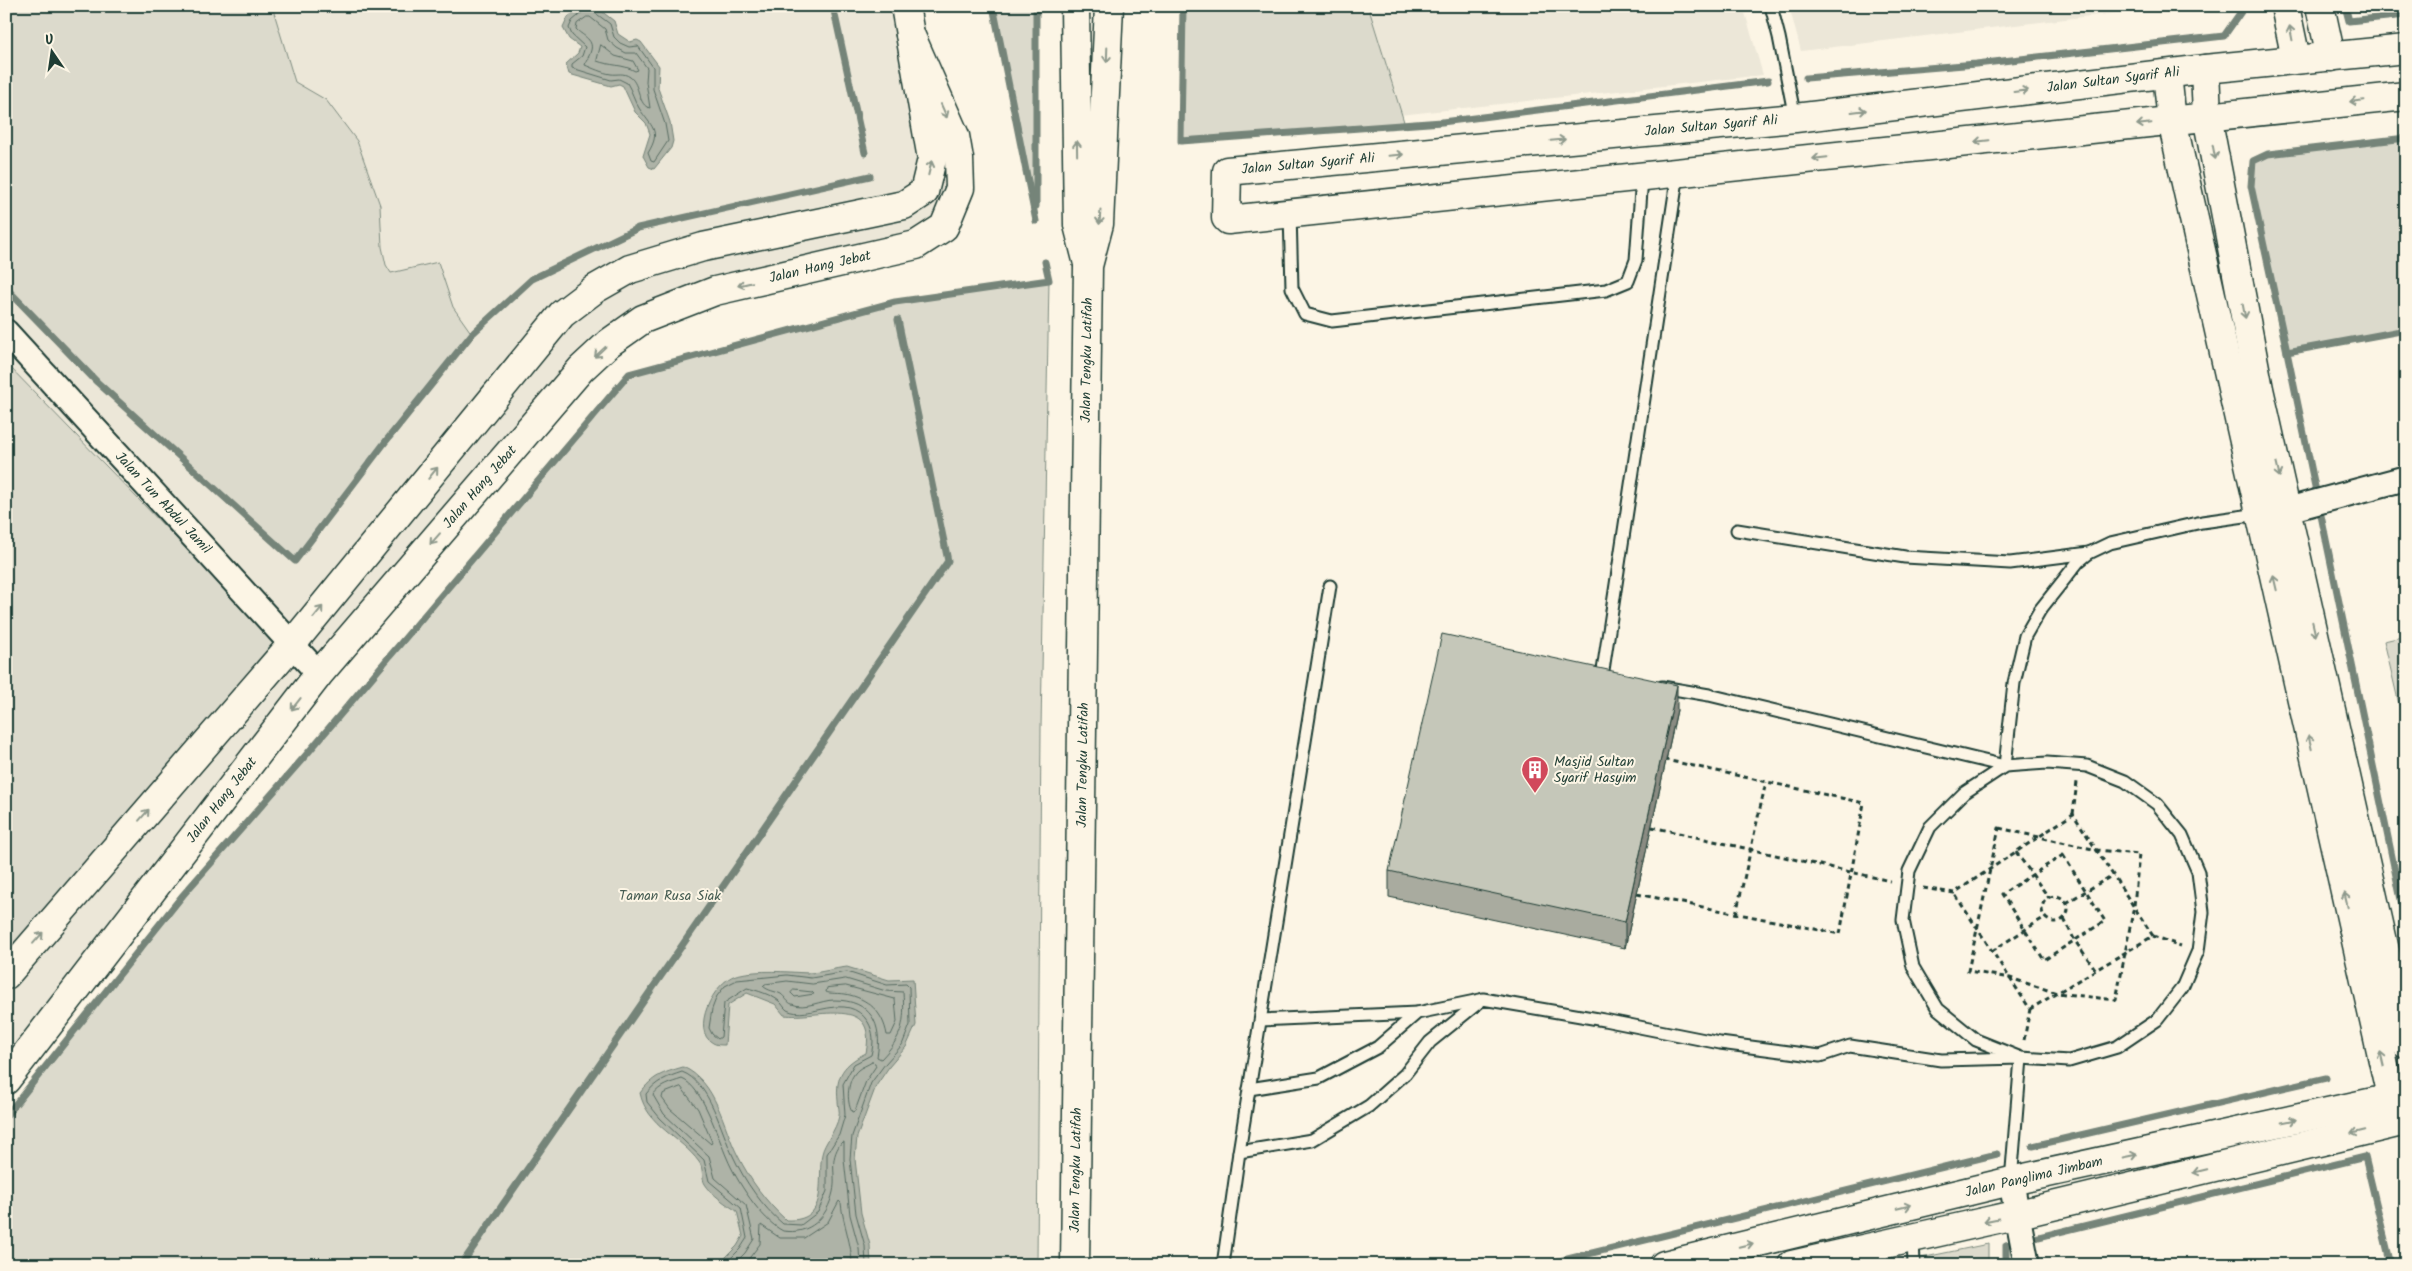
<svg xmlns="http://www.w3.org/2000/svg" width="2412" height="1271" viewBox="0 0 2412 1271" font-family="Kalam,sans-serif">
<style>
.built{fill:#ece7d8}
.green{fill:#dcdacc;stroke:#7e8c80}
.water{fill:#aeb3a7;stroke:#758479}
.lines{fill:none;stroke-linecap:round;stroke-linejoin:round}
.shore{stroke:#586c62;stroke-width:1}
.stream{stroke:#758479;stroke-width:7}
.lane-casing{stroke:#1f3d34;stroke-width:15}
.street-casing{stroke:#1f3d34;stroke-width:28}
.secondary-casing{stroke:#1f3d34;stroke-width:31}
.path{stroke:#1f3d34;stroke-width:3;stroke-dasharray:5 4;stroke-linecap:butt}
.lane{stroke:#fcf5e5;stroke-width:11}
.street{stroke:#fcf5e5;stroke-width:24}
.secondary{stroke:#fcf5e5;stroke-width:28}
.wall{fill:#a9ab9f;stroke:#1f3d34}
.shaded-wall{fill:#8a8b82;stroke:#1f3d34}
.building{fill:#c5c7b9;stroke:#1f3d34}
.oneway{stroke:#8e998c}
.labels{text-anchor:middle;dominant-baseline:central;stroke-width:4;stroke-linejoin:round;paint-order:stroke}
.street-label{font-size:14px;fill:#1f3d34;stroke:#fcf5e5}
.poi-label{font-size:14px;fill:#1f3d34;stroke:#fcf5e5;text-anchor:start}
.park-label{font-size:14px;fill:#455c52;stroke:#fcf5e5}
</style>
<rect width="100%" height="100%" fill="#fcf5e5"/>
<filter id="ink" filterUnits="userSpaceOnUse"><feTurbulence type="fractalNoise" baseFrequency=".02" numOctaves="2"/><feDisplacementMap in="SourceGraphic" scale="10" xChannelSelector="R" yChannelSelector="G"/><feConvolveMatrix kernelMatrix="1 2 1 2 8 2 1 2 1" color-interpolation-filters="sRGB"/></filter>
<g filter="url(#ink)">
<g class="built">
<path d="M 6,6 L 905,6 L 955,136 L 944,227 L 715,291 L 581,369 L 6,1080 Z"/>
<path d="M 1368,6 L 1743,6 L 1763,75 L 1400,115 Z"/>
<path d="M 1789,6 L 2173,6 L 1801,51 Z"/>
</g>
<g class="green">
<path d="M 6,6 L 272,6 L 295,82 L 326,100 L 357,141 L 380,205 L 382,247 L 386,265 L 391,273 L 438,262 L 453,307 L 472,334 L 295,561 L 97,382 L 6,288 Z"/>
<path d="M 993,6 L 1036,6 L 1036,221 Z"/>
<path d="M 1183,6 L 1368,6 L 1405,125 L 1181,141 Z"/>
<path d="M 2406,136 L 2406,330 L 2287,352 L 2251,186 L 2253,161 L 2268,154 Z"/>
<path d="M 1049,280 L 1041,728 L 1037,1265 L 6,1265 L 6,1116 L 183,895 L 306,755 L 629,374 L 895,302 Z"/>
<path d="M 6,363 L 276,641 L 6,962 Z"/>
<path d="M 2406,636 L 2406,734 L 2384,641 Z"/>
<path d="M 1988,1244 L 1988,1265 L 1887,1265 Z"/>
</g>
<g class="water">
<path d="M 583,6 L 595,6 L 614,21 L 618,34 L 630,42 L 637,40 L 641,42 L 659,66 L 658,88 L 670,122 L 673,141 L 671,148 L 654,169 L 649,167 L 643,156 L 650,134 L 646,123 L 635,112 L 623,86 L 619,84 L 611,86 L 569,74 L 566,64 L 578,53 L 580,47 L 569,39 L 563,28 L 568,17 Z"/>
<path d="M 847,967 L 889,980 L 913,979 L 916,1025 L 906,1047 L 889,1067 L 876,1086 L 857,1137 L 855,1159 L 861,1213 L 870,1245 L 871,1265 L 718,1265 L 737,1246 L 743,1236 L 737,1211 C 727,1205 711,1194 705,1184 C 701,1178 704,1168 699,1162 C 681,1137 647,1126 640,1093 C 653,1076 662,1073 683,1067 C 717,1082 722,1125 738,1156 C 750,1180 766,1202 786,1220 C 830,1222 817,1181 822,1154 C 824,1143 836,1131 839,1116 C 840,1111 838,1106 838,1101 C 835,1075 844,1064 866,1053 C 878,994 817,1019 784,1015 L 775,1004 L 747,993 L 728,1005 L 725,1045 C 721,1045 716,1045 713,1043 C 690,1031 713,982 736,975 C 760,969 785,972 809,973 C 821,973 835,968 847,967 Z"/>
</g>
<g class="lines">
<g class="shore">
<path d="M 585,6 L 584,11 L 572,21 L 569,28 L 572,35 L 585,47 L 582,56 L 572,64 L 572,68 L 611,80 L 619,79 L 627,83 C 632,91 634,100 639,108 C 651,127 662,130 648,153 L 651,161 L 654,162 L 668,141 L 665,124 L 653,89 L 653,67 L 638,46 L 629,47 L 620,43 L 614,37 L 610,24 L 594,12 L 592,6"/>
<path d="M 587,17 L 590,17 L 605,29 L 608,40 L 617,48 L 626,53 L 636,53 L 647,68 L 646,82 L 650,108 C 638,106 640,84 630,77 C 623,72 618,75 611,74 C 603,73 592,68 585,65 C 586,60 590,56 591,50 C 594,39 581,35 576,29 L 577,24 Z"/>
<path d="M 601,45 L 615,56 L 633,61 L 638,70 L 635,71 C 623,64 610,66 597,61 Z"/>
<path d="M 846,979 L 886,991 L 903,992 C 905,1023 903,1036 881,1059 L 877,1057 C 883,1024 871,1000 834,1000 C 821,1000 805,1010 792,1004 C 788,1003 785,997 781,994 C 775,991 768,991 763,986 L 765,984 L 787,981 L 812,984 Z"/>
<path d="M 846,986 L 895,999 L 897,1022 L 891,1035 L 887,1035 C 883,1012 868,998 845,994 C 839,993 830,994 826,992 L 827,988 Z"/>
<path d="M 794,990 L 812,992 L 814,994 L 795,997 L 791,993 Z"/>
<path d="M 872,1062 L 875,1063 L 876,1066 L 866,1081 L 855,1111 L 852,1112 C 846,1101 847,1079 858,1070 C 861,1067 868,1065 872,1062 Z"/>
<path d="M 681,1087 L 698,1109 L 712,1142 L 711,1144 L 670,1109 L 662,1098 L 663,1094 Z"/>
<path d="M 724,1265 L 740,1249 L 747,1238 L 741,1208 L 709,1181 L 704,1160 L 660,1118 L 647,1102 L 646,1094 C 656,1081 667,1077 682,1072 C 710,1082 721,1132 733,1156 C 745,1182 762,1206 783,1224 L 801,1225 L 818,1212 L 827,1191 L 827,1154 L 839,1135 L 845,1115 L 843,1084 L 854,1064 L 871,1055 C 874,1043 874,1032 868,1022 C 847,989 808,1022 787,1010 C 784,1008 782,1003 779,1001 C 772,995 756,990 747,988 L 724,1003 L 721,1037 L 718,1039 L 712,1034 L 709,1028 L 712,1009 L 717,996 L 725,986 L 737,980 L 787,975 L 811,978 L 847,972 L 887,985 L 906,984 L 909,987 L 910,1025 L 902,1045 L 885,1064 L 871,1083 L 852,1136 L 850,1159 L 856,1214 L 865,1246 L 866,1265"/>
<path d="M 733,1265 L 745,1253 L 754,1239 L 746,1205 L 715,1178 L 709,1156 L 664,1114 L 653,1095 C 660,1085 670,1083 682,1079 C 703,1087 718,1138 727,1158 C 736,1180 761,1220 783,1231 C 810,1235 827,1218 833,1192 C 837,1173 828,1161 841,1143 L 844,1142 L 844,1159 L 850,1215 L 859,1248 L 860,1265"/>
<path d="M 744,1265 L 760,1244 L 761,1225 L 780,1238 L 804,1238 L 828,1222 L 839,1201 L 841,1203 C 843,1224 852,1244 852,1265"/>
</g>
<g class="stream">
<path d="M 833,6 L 865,153"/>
<path d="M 993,6 L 1036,221"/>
<path d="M 1183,6 L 1181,141 L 1442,122 L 1768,81"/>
<path d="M 2345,6 L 2349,21 L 2406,15"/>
<path d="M 1806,78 L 1976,64 L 2224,36 L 2245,6"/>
<path d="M 1036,206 L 1036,6"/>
<path d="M 6,288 L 97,382 L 295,561 L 386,441 L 472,334 L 532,279 L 638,228 L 870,176"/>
<path d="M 2406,330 L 2287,352 L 2406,924"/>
<path d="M 2287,352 L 2251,186 L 2253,161 L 2268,154 L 2406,138"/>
<path d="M 6,1116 L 183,895 L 306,755 L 629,374 L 895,302 L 1049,280 L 1045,262"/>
<path d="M 2033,1146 L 2326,1078"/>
<path d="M 461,1265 L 948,561 L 898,320"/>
<path d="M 1543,1265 L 1997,1154"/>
<path d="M 2006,1265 L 2006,1245 L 2365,1157 L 2391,1265"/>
</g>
<defs>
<g id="lane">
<path d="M 1771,6 L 1779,37 L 1795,118"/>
<path d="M 1290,213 L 1292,288 L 1305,314 L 1332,321 L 1606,290 L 1628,281 L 1636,260 L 1642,177"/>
<path d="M 1737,530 L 1905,557 L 2010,563 L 2089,553"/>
<path d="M 1607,678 L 1602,677 L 1678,173"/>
<path d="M 1662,687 L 1709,695 L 2005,766 L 2047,763 L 2087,766 L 2125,781 L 2157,804 L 2182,835 L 2198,872 L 2203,912 L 2198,951 L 2182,988 L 2157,1020 L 2117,1047 L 2069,1061 L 2021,1058 L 1976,1040 L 1938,1009 L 1913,967 L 1903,920 L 1909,871 L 1930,827 L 1964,793 L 2005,766"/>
<path d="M 2005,766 L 2014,683 L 2025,636 L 2040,610 L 2078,562 L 2089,553 L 2110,543 L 2202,522 L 2259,514"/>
<path d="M 1261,1020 L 1417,1013"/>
<path d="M 1249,1089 L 1319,1078 L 1378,1047 L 1417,1013 L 1480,1000"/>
<path d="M 1239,1152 L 1312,1140 L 1369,1106 L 1405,1074 L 1430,1042 L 1483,999 L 1604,1020 L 1720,1043 L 1820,1056 L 1850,1046 L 1941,1060 L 2021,1058 L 2011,1181"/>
<path d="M 1913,1237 L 1914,1265"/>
<path d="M 1223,1265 L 1239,1152 L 1330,586"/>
</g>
<g id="street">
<path d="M 6,332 L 319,674"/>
<path d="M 2267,513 L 2287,510 L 2406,478"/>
<path d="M 2011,1181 L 2027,1265"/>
</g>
<g id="secondary">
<path d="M 1075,6 L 1078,225 L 1088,264"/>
<path d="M 2285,6 L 2296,59"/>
<path d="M 2320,6 L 2331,57"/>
<path d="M 2406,49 L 2205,69 L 1795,118 L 1227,171 L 1226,218 L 1228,220 L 2406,96"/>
<path d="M 2205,69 L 2207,116 L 2259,389 L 2406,1044"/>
<path d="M 2167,74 L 2172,121 L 2397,1123"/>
<path d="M 6,975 L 293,643 L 562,314 L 595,289 L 630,269 L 703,247 L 904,205 L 924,192 L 932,159 L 905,6"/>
<path d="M 6,1080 L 319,674 L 581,369 L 609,343 L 643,319 L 715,291 L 916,245 L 944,227 L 960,188 L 959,159 L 955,136 L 910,34"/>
<path d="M 1075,1265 L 1088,266 L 1099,224 L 1109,6"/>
<path d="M 1664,1265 L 2011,1181 L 2406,1095"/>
<path d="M 1792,1265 L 2019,1214 L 2406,1121"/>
</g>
</defs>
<use href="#lane" class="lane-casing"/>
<use href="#street" class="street-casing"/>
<use href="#secondary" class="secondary-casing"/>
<g class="path">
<path d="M 2073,814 L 2077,782"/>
<path d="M 1652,827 L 1890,881"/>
<path d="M 1999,828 L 2097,850 L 2139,854 L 2134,906 L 2116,1000 L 2057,993 L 2010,978 L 1968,971 Z"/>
<path d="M 2016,852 L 2049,898"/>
<path d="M 2063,855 L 2105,921 L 2044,960 L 2002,894 Z"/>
<path d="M 1923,888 L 1954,893 L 2073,814 L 2153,936 L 2030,1009 L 1954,893"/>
<path d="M 1637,894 L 1840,934 L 1864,803 L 1666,760"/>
<circle cx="2055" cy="909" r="13"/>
<path d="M 2066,903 L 2113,875"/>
<path d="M 1736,914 L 1766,782"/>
<path d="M 2064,919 L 2075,941 L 2096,970"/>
<path d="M 2153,936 L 2181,946"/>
<path d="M 1992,951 L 2045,917"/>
<path d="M 2024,1040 L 2030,1009"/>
</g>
<use href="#lane" class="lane"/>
<use href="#street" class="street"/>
<use href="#secondary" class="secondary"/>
</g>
<path class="wall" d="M 1677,710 L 1625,948 L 1389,897 L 1389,871 Z"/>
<path class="shaded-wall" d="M 1677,685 L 1677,710 L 1625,948 L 1625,922 Z"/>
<path class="building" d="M 1442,634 L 1677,685 L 1625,922 L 1389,871 Z"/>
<defs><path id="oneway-shaft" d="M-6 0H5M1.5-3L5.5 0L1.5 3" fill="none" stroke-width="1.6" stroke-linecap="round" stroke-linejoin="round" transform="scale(1.25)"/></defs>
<g class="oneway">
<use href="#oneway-shaft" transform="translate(2291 33) rotate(-101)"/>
<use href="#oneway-shaft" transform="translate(1107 55) rotate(92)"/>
<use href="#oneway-shaft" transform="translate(2021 91) rotate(-7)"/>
<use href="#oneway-shaft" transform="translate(2357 101) rotate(174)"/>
<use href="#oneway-shaft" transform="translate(944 111) rotate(66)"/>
<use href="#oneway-shaft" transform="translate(1859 111) rotate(-7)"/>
<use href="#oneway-shaft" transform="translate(2144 124) rotate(174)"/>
<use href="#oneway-shaft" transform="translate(1558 140) rotate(-5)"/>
<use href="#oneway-shaft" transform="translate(1982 141) rotate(174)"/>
<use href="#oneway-shaft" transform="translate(1077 148) rotate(-91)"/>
<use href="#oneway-shaft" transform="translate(2214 152) rotate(79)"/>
<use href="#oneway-shaft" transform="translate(1396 155) rotate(-5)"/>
<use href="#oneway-shaft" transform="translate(1820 158) rotate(174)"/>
<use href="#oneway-shaft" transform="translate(930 168) rotate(-77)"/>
<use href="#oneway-shaft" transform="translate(1100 217) rotate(94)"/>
<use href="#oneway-shaft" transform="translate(745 284) rotate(167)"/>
<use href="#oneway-shaft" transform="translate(2244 311) rotate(79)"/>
<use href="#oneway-shaft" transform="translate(600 352) rotate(137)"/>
<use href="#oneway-shaft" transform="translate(2278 470) rotate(77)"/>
<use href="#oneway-shaft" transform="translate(433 473) rotate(-51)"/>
<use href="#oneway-shaft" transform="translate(435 539) rotate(131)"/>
<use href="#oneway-shaft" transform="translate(2275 583) rotate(-103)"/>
<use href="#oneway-shaft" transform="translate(318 612) rotate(-51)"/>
<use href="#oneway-shaft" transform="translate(2314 629) rotate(77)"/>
<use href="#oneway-shaft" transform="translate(296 704) rotate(128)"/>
<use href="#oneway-shaft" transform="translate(2310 742) rotate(-103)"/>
<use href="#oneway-shaft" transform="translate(144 815) rotate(-49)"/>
<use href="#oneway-shaft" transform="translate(2346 900) rotate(-103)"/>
<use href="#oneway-shaft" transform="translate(38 938) rotate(-49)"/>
<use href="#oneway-shaft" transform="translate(2382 1059) rotate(-103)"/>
<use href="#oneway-shaft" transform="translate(2289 1121) rotate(-12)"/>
<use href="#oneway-shaft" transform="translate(2358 1132) rotate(166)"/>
<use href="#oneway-shaft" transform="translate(2130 1156) rotate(-12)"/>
<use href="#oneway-shaft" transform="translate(2200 1171) rotate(166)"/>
<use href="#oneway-shaft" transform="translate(1904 1207) rotate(-14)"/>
<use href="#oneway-shaft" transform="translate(1991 1220) rotate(168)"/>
<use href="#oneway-shaft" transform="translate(1746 1245) rotate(-14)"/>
</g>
</g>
<defs>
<symbol id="building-pin" viewBox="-11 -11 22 30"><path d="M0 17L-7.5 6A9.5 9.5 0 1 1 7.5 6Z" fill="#d1495b" stroke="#fcf5e5"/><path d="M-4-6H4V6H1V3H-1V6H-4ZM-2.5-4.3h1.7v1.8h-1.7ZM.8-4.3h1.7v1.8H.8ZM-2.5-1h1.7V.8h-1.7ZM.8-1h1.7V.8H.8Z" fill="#fff"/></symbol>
</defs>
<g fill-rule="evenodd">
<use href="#building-pin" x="1519" y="754" width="32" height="43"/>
</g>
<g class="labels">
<g class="street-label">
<text transform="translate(2113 80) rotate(-7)">Jalan Sultan Syarif Ali</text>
<text transform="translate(1711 126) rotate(-5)">Jalan Sultan Syarif Ali</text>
<text transform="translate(1308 164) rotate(-5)">Jalan Sultan Syarif Ali</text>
<text transform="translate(820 267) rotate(-13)">Jalan Hang Jebat</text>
<text transform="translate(1087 360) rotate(-89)">Jalan Tengku Latifah</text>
<text transform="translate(480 487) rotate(-49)">Jalan Hang Jebat</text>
<text transform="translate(163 503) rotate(47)">Jalan Tun Abdul Jamil</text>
<text transform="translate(1083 765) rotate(-89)">Jalan Tengku Latifah</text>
<text transform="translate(222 800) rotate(-52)">Jalan Hang Jebat</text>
<text transform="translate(1076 1170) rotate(-89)">Jalan Tengku Latifah</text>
<text transform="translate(2034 1177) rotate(-13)">Jalan Panglima Jimbam</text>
</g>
<g class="poi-label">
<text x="1554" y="762">Masjid Sultan<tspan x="1554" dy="16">Syarif Hasyim</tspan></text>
</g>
<g class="park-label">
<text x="670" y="896">Taman Rusa Siak</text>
</g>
</g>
<rect width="2412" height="1271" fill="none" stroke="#fcf5e5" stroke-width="25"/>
<rect x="12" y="12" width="2387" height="1246" fill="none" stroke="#1f3d34" stroke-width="2" filter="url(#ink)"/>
<g transform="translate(52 52) rotate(347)" stroke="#fcf5e5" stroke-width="4" paint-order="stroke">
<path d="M0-4L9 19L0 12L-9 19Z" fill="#1f3d34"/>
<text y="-8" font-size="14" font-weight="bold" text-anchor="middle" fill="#1f3d34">U</text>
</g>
</svg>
